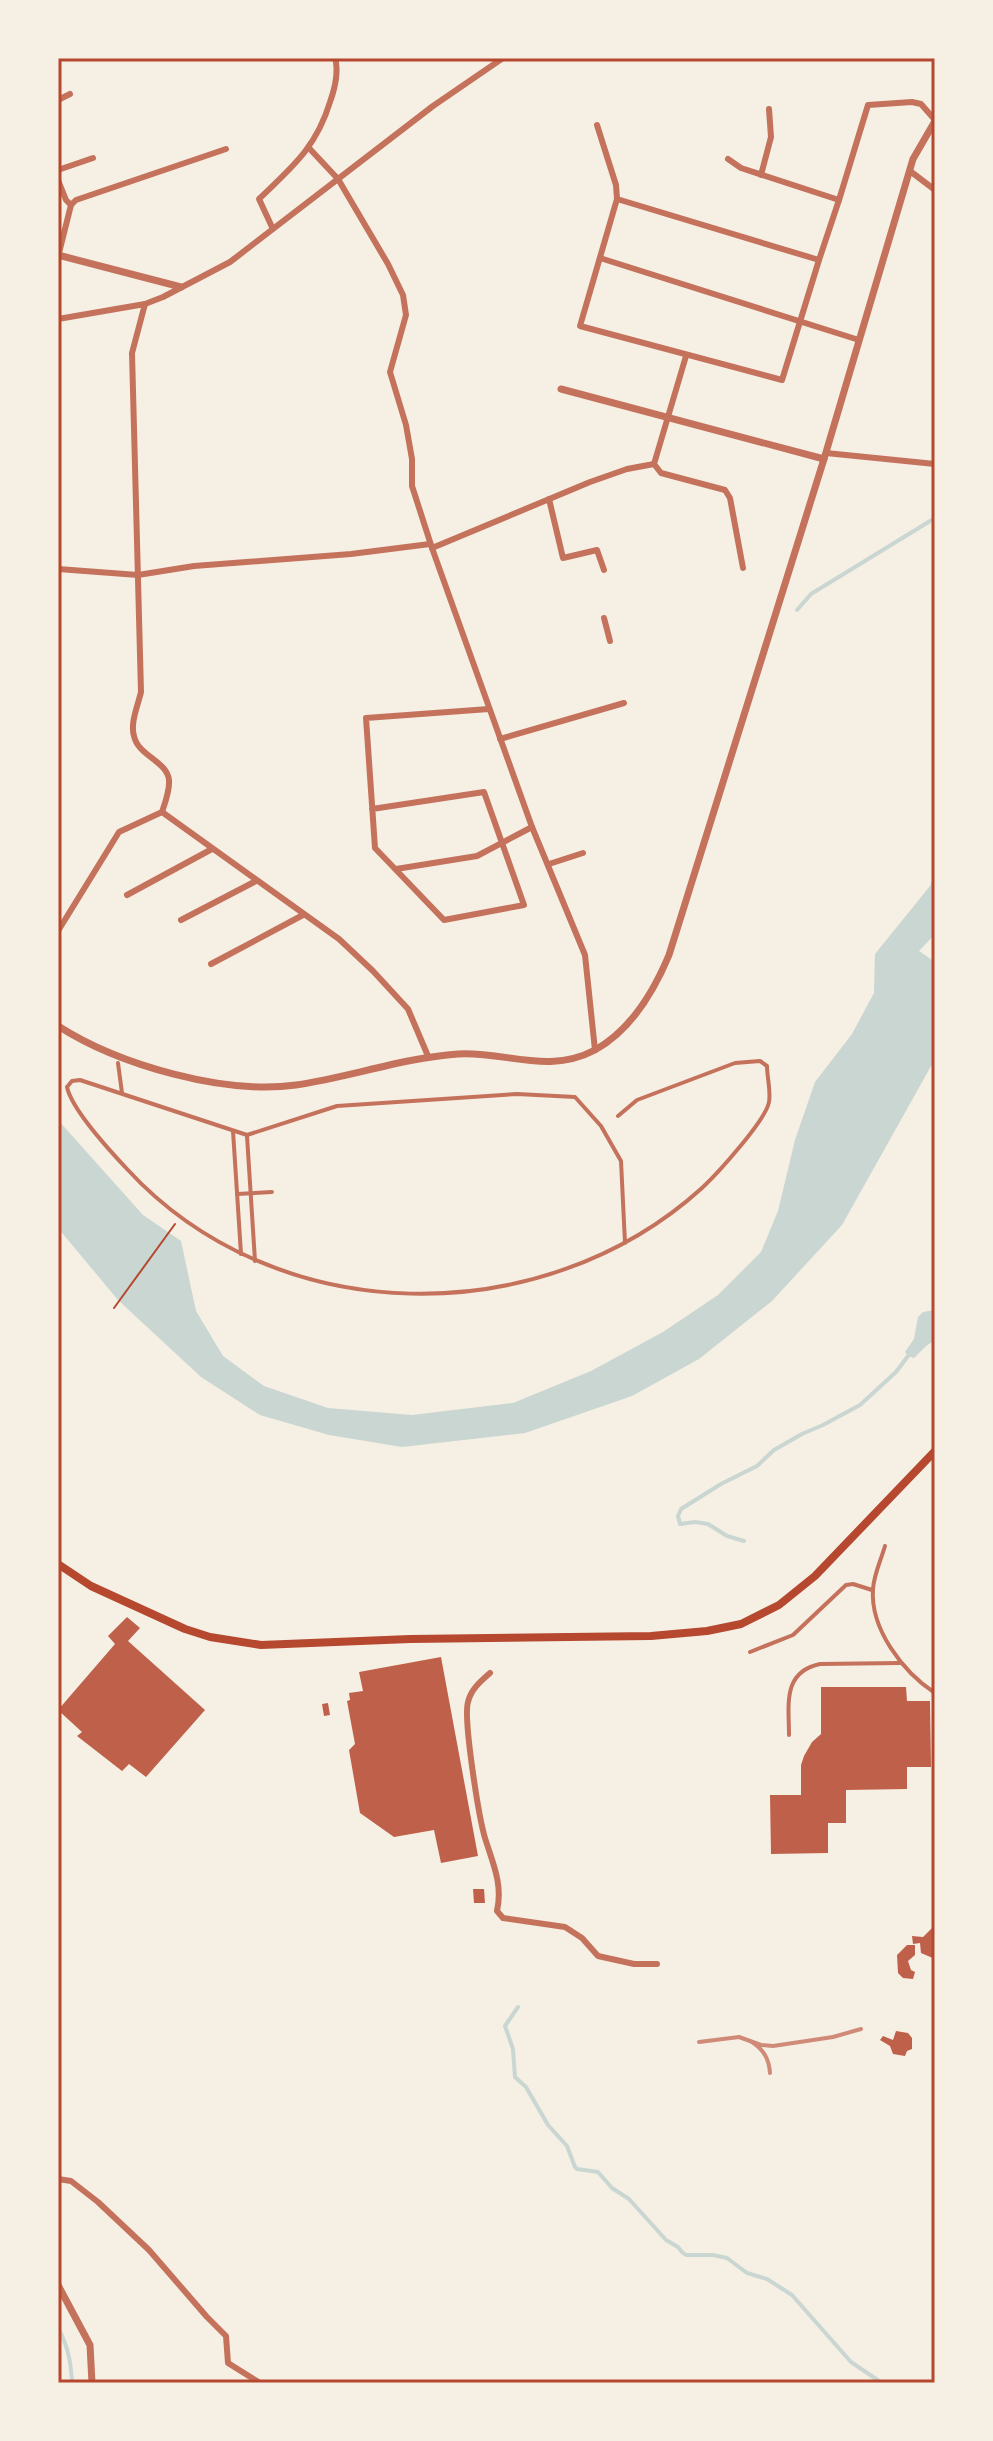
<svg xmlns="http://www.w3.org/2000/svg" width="993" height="2441" viewBox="0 0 993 2441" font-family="'PT Sans Narrow',sans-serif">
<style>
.water{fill:#c9d6d2}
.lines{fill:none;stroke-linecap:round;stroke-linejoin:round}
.stream{stroke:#c9d6d2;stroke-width:4}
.building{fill:#bf614a}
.path{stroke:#b5482f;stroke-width:2}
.pedestrian{stroke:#c5725c;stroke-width:4}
.minor{stroke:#c5725c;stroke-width:6}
.tertiary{stroke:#c5725c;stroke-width:7}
.secondary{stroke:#b5482f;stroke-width:8}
.rail{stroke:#cf8b77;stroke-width:4}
.neatline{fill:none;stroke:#b5482f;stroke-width:3}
</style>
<rect width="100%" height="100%" fill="#f6efe4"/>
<g class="water">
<path d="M 935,874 L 935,934 L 919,951 L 935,962 L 935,1059 L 842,1225 L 772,1301 L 699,1359 L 632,1396 L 525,1433 L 402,1447 L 329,1435 L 260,1415 L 201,1377 L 118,1300 L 58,1228 L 58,1120 L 143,1215 L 181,1241 L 196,1311 L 223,1356 L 264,1386 L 328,1408 L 412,1415 L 513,1403 L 591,1371 L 663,1332 L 718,1295 L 761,1252 L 778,1211 L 795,1140 L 815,1082 L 852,1034 L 874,993 L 875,954 L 930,886 Z"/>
<path d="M 935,1310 L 935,1340 L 926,1346 L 914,1358 L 908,1356 L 905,1352 L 914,1339 L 918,1317 L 923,1312 Z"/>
</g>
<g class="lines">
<g class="stream">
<path d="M 797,610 L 811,594 L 935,518"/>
<path d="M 744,1541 L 727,1536 L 708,1524 L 695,1522 L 680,1524 L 678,1516 L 681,1509 L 721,1484 L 757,1466 L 774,1450 L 802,1434 L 823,1425 L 860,1405 L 896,1372 L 908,1356"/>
<path d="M 518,2007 L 505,2026 L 513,2049 L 515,2077 L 526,2087 L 548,2125 L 567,2146 L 575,2167 L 577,2169 L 598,2172 L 612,2188 L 629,2199 L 666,2240 L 678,2247 L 682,2252 L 686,2255 L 713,2255 L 727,2258 L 747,2273 L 767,2279 L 792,2295 L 851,2362 L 882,2383"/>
<path d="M 58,2328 C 68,2346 71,2362 72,2383"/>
</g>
</g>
<g class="building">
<path d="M 127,1617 L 140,1628 L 128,1641 L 205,1710 L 146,1777 L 129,1764 L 122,1771 L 77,1736 L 82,1732 L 58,1710 L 115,1644 L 108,1636 Z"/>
<path d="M 441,1657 L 478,1856 L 441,1863 L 434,1830 L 394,1837 L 360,1813 L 349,1750 L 355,1744 L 347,1701 L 350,1700 L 349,1693 L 363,1691 L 359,1672 Z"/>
<path d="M 821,1687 L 906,1687 L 907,1701 L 930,1701 L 931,1767 L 907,1767 L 907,1789 L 846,1790 L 846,1823 L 828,1823 L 828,1853 L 771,1854 L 770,1795 L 801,1795 L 801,1765 L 804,1756 L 812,1742 L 821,1734 Z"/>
<path d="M 328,1703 L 330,1715 L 324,1716 L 322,1704 Z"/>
<path d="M 473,1889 L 484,1889 L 485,1903 L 474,1903 Z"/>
<path d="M 935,1925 L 935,1959 L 921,1953 L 920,1943 L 913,1944 L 912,1936 L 923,1937 Z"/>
<path d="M 907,1945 L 915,1945 L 915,1955 L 908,1961 L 911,1970 L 915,1972 L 913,1979 L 903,1978 L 898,1973 L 897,1955 Z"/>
<path d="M 896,2031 L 908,2033 L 912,2038 L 912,2049 L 907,2051 L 905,2056 L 893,2054 L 890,2046 L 880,2040 L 883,2036 L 893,2040 Z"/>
</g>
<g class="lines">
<path class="path" d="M 114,1308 L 175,1224"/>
<g class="pedestrian">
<path d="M 118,1063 L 122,1093"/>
<path d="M 618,1116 L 637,1100 L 735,1063 L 760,1061 L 767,1066 C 767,1077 771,1091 769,1102 C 766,1120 717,1174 702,1188 C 542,1333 276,1331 127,1169 C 110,1151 72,1110 67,1087 L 72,1081 L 80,1080 L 247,1135 L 337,1106 L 517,1094 L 575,1097 L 601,1126 L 621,1161 L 625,1243"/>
<path d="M 233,1131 L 241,1254"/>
<path d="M 247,1136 L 255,1261"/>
<path d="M 237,1194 L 272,1192"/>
<path d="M 885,1546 C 881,1560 874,1574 873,1589 C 870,1629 903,1672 935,1693"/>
<path d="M 750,1652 L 793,1635 L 846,1585 L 853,1584 L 872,1590"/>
<path d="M 789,1735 C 789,1705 782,1672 820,1664 L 900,1663"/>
</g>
<g class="minor">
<path d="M 58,100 L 70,94"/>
<path d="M 597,125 L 616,185 L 617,199"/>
<path d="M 309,148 L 338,179 L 388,264 L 403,295 L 406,315 L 390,372 L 406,425 L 412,459 L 412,486 L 432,548 L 532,827 L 585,955 L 595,1050"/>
<path d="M 728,159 L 741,168 L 839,200 L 819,260"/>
<path d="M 58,170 L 93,158"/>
<path d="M 910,171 L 935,190"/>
<path d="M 761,175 L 771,137 L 769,109"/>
<path d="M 58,180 L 66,200 L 71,205"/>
<path d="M 617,199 L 819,260 L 782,380 L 580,326 Z"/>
<path d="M 839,200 L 868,105 L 912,102 L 921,104 L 935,120"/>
<path d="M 272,227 L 259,199 C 292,167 316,148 330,102 C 335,88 339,72 335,58"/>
<path d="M 58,257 L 71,205 L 76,200 L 226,149"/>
<path d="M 600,258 L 859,340"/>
<path d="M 58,319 L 145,304 L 163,297 L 230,262 L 433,106 L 503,58"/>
<path d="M 686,356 L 654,464 L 661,473 L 725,490 L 730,498 L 743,568"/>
<path d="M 826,453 L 935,464"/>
<path d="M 549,499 L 563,558 L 597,550 L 604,570"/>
<path d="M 432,548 L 590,482 L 627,469 L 654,464"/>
<path d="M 58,569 L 138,575 L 194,566 L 351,554 L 430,544"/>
<path d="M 604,618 L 610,641"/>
<path d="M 500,739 L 624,703"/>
<path d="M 372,809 L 484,792 L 524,905 L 444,920 L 375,848 L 366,718 L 489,709"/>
<path d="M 162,812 L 339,939 L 373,971 L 408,1009 L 428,1056"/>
<path d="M 549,864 L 583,853"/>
<path d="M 396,869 L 477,856 L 532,827"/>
<path d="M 127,895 L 212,849"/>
<path d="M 181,920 L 256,881"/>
<path d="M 58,931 L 119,832 L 162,812 C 165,803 170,790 169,780 C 167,761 138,756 134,736 C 130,723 138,705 141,692 L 132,353 L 145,304"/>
<path d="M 211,964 L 303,915"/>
<path d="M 490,1673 C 481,1681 471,1689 468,1702 C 463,1719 479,1818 485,1838 C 493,1864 503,1884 497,1911 L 503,1918 L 565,1927 L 582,1938 L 598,1956 L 634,1964 L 657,1964"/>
<path d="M 58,2179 L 71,2181 L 98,2202 L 149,2250 L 207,2317 L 226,2336 L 228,2363 L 260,2383"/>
</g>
<g class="tertiary">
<path d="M 58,255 L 181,287"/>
<path d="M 561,389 L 824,459"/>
<path d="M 58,1026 C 119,1065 224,1095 296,1085 C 351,1077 402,1058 458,1054 C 505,1051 548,1075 595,1050 C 631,1030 654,991 669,955 L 824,459 L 913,159 L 935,121"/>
<path d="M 58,2285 L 90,2345 L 92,2383"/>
</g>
<path class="secondary" d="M 58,1564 L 91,1586 L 185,1629 L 210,1637 L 261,1645 L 410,1639 L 651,1636 L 707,1631 L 741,1624 L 779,1605 L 815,1576 L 935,1451"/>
<g class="rail">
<path d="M 699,2042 L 739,2037 L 761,2045 L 773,2046 L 833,2037 L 861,2029"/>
<path d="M 752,2042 C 764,2050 769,2059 770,2073"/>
</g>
</g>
<rect width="993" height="2441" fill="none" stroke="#f6efe4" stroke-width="120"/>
<rect x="60" y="60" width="873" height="2321" class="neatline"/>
</svg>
